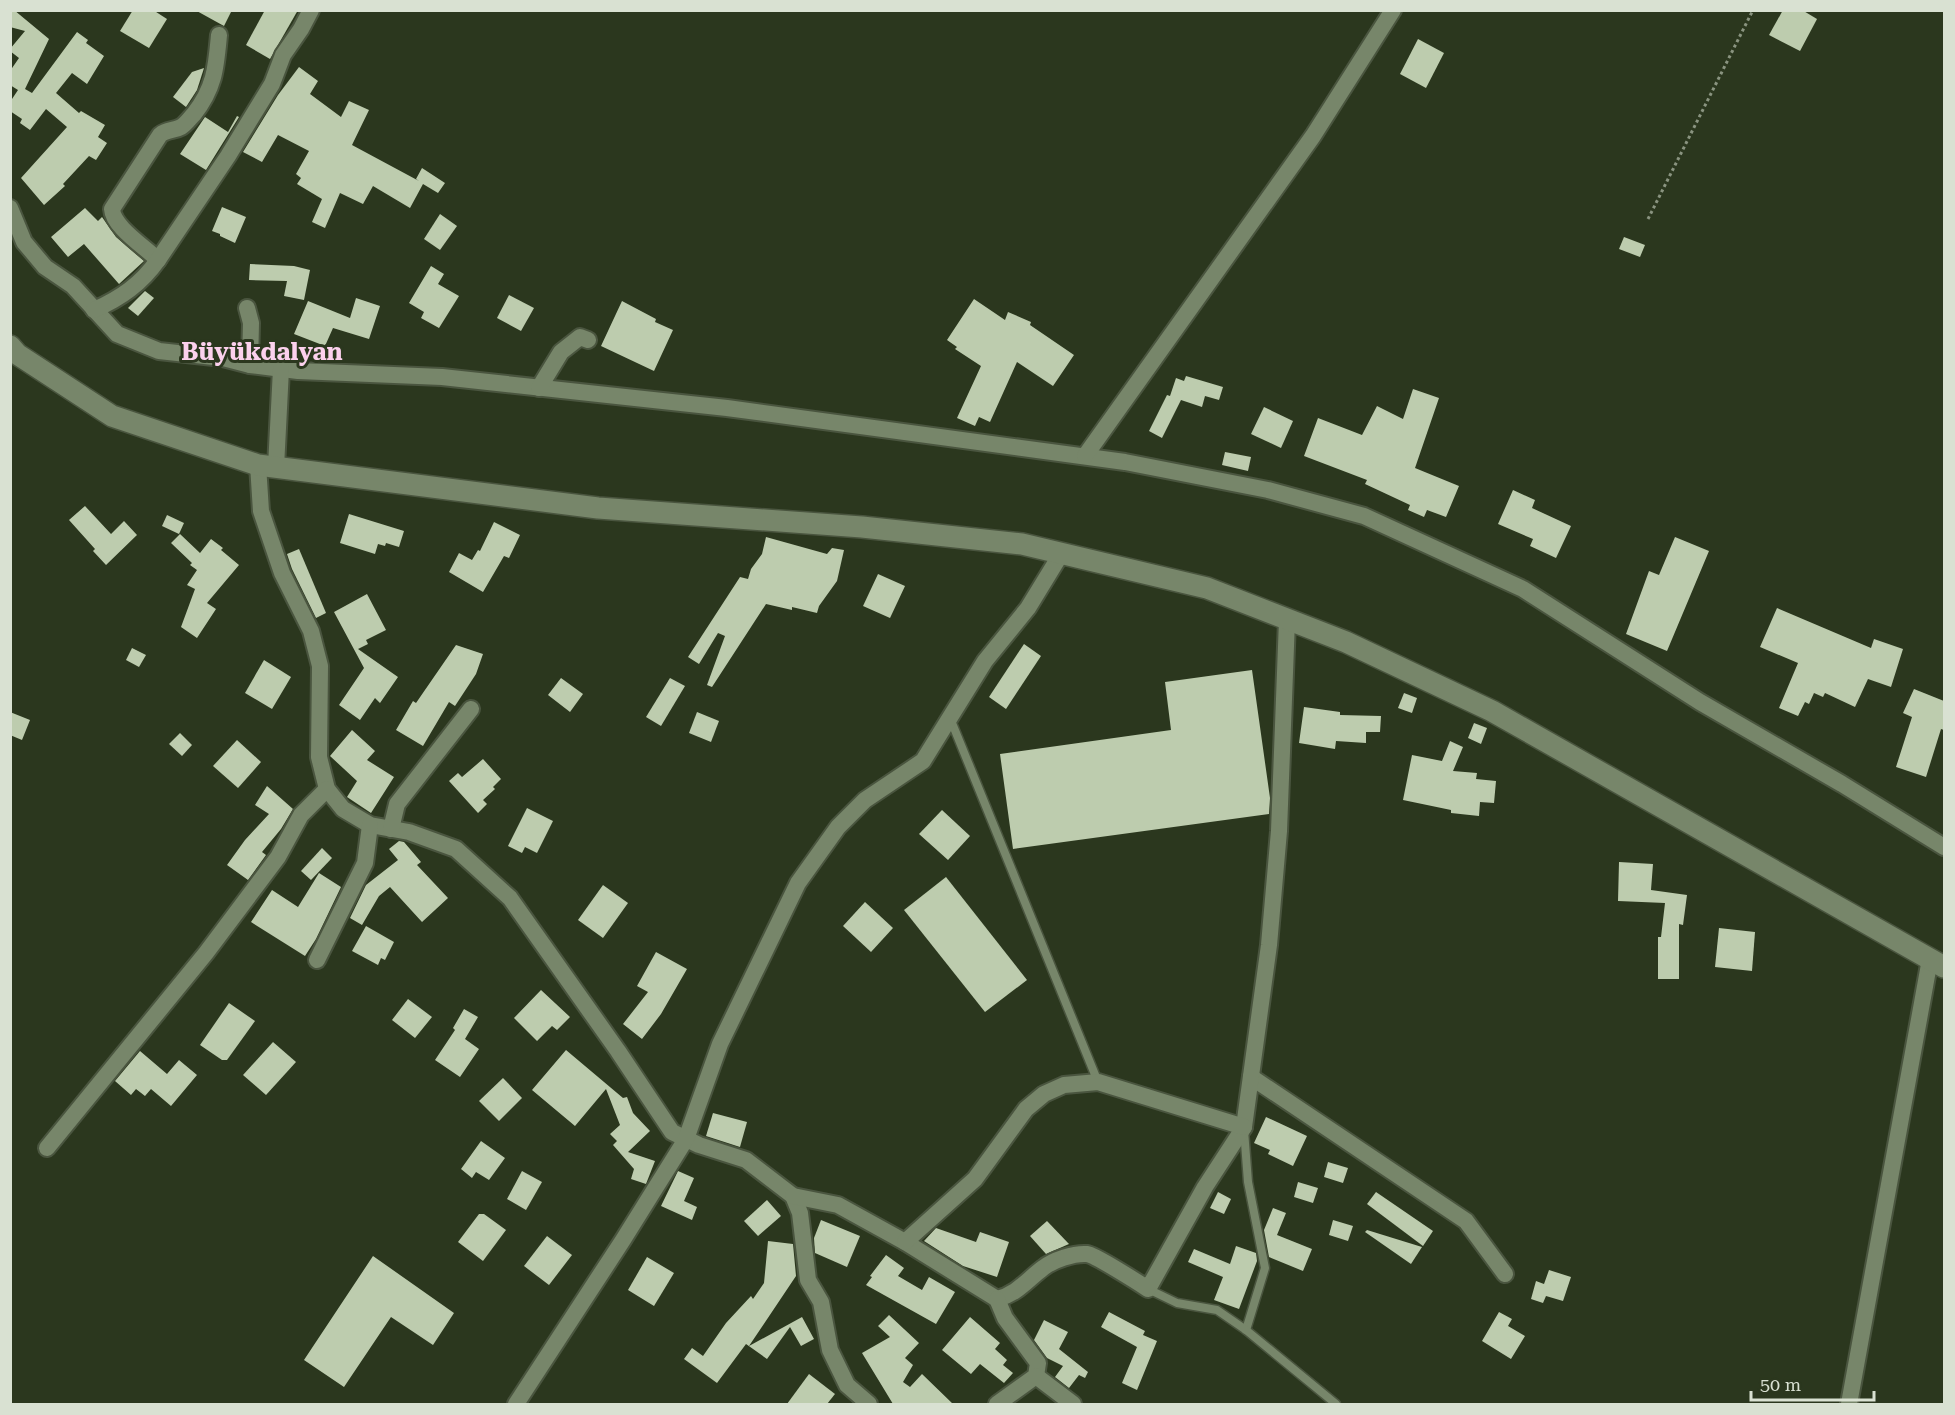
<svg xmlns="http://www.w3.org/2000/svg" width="1955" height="1415" viewBox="0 0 1955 1415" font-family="'Roboto Serif',serif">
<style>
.building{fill:#bdccae}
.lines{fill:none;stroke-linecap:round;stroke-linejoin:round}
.service-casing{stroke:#4a553f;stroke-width:11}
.minor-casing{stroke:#4a553f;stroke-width:20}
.tertiary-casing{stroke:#4a553f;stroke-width:24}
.path{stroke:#8a9480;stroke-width:3;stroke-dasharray:3 3;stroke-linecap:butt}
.service{stroke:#77866a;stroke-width:8}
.minor{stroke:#77866a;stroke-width:16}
.tertiary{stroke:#77866a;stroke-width:21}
.labels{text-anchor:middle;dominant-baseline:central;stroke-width:6;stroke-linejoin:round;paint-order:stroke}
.district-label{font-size:24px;font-weight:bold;fill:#fcd1ed;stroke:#2b371e}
</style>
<rect width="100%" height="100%" fill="#2b371e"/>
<g class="building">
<path d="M 10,10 L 14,10 L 49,39 L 25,89 L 32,93 L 77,32 L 88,40 L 86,43 L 104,56 L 87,84 L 72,73 L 56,93 L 79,113 L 81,111 L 105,125 L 98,137 L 107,143 L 96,160 L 89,156 L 63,184 L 65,186 L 44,205 L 21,178 L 67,127 L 46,109 L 30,130 L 20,123 L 22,119 L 10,111 L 10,102 L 18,90 L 10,85 L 10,71 L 19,58 L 10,51 L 10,49 L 25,31 L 10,27 Z"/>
<path d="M 133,10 L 153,10 L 167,19 L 149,48 L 120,31 Z"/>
<path d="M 195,10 L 232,10 L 224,26 Z"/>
<path d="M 265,10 L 298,10 L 270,59 L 246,45 Z"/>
<path d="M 1783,10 L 1802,10 L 1817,19 L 1800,51 L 1769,35 Z"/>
<path d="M 1418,39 L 1444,53 L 1426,88 L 1400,74 Z"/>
<path d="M 299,67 L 318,81 L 310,94 L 341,117 L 349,101 L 369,110 L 352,145 L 419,181 L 416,179 L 422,168 L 445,183 L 438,193 L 423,184 L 410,208 L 373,186 L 363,204 L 340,193 L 325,228 L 312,222 L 322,199 L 297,184 L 301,178 L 296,174 L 309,151 L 278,135 L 262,162 L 243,152 L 278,95 Z"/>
<path d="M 204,68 L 197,90 L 186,107 L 173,97 L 192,72 Z"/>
<path d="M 237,116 L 239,117 L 206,170 L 180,154 L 205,117 L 228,132 Z"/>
<path d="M 222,207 L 246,217 L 235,243 L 220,236 L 220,234 L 212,231 Z"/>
<path d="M 85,208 L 98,221 L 102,217 L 116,237 L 144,261 L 119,284 L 84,244 L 68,257 L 51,237 Z"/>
<path d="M 440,214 L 457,226 L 440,250 L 424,239 Z"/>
<path d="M 1624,237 L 1645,245 L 1640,257 L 1619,249 Z"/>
<path d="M 250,264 L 294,266 L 310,270 L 304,300 L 284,296 L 287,281 L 249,280 Z"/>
<path d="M 431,266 L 444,274 L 438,284 L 459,296 L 439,328 L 421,318 L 424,312 L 409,303 Z"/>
<path d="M 145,291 L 154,298 L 138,316 L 128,308 Z"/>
<path d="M 509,295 L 534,308 L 521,331 L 497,318 Z"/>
<path d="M 356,298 L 380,306 L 369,339 L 333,328 L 325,346 L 294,334 L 308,301 L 350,318 Z"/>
<path d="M 974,299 L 1005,320 L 1008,312 L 1031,322 L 1030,325 L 1074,355 L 1053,386 L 1017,362 L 990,422 L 979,417 L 975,426 L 957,418 L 981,366 L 955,349 L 957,347 L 947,340 Z"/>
<path d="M 622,301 L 656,319 L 655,322 L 673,330 L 654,371 L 601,346 Z"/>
<path d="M 1186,376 L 1223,387 L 1219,400 L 1205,396 L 1202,407 L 1181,400 L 1162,438 L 1149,431 L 1167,395 L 1170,396 L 1176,378 L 1184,381 Z"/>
<path d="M 1413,389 L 1439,398 L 1415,468 L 1459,486 L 1446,517 L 1427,510 L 1424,517 L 1408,510 L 1410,505 L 1365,484 L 1367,480 L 1304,456 L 1318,418 L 1362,435 L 1377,406 L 1403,419 Z"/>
<path d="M 1264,407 L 1293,421 L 1281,448 L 1251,434 Z"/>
<path d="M 1225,452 L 1251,457 L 1248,471 L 1222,465 Z"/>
<path d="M 1513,490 L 1535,500 L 1532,508 L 1571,526 L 1556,558 L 1530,546 L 1533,539 L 1498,524 Z"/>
<path d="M 85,506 L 111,534 L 124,521 L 137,535 L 106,565 L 93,551 L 95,549 L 69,520 Z"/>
<path d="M 349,514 L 404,531 L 399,547 L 386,543 L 385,546 L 378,544 L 375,554 L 340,543 Z"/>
<path d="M 167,515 L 184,523 L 179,534 L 162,526 Z"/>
<path d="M 494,522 L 520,535 L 509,558 L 504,556 L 483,592 L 449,572 L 459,553 L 472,560 L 478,550 L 480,551 Z"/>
<path d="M 180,534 L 200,553 L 211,539 L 223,548 L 221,550 L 239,565 L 207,603 L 216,609 L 197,638 L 181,627 L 195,589 L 187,585 L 197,570 L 190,565 L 192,563 L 171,543 Z"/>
<path d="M 766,537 L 827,554 L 832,548 L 844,550 L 837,581 L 819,606 L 817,613 L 792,607 L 792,610 L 766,604 L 712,687 L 707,685 L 725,636 L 718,633 L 699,664 L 688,657 L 740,577 L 748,579 L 751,569 L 762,554 Z"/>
<path d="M 1675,537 L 1709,551 L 1667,651 L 1626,634 L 1649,571 L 1659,575 Z"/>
<path d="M 299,549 L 326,613 L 316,618 L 292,569 L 287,554 Z"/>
<path d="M 878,574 L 905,586 L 890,618 L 863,606 Z"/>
<path d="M 367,594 L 386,630 L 366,640 L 368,644 L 358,649 L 398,677 L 380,703 L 375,698 L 360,720 L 339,705 L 364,668 L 334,612 Z"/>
<path d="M 1777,608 L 1871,648 L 1874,639 L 1903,649 L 1891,687 L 1868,679 L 1855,707 L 1825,693 L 1823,697 L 1814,693 L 1809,704 L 1805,702 L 1798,716 L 1779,708 L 1798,663 L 1760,647 Z"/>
<path d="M 1024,644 L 1041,656 L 1006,709 L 989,697 Z"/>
<path d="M 456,645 L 483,654 L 476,674 L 455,706 L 449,702 L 423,746 L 396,730 L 413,701 L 416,703 Z"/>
<path d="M 132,648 L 146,655 L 139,667 L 126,660 Z"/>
<path d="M 264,660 L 291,677 L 272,709 L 245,693 Z"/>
<path d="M 1252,670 L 1270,798 L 1269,814 L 1013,849 L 1000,754 L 1171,730 L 1165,682 Z"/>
<path d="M 561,678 L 583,694 L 570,712 L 548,695 Z"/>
<path d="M 670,678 L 685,686 L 661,726 L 646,717 Z"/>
<path d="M 1914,689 L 1944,701 L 1944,730 L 1941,729 L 1926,777 L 1896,767 L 1912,717 L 1903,713 Z"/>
<path d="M 1404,693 L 1417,698 L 1412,713 L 1398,708 Z"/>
<path d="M 1304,707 L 1340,712 L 1340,715 L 1381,716 L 1380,732 L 1366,732 L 1366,743 L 1336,741 L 1335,749 L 1299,743 Z"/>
<path d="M 10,712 L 30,720 L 22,740 L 10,735 Z"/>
<path d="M 697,712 L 719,721 L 711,742 L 689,733 Z"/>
<path d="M 1474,723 L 1487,728 L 1481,744 L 1468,738 Z"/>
<path d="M 352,730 L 375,751 L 367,760 L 394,777 L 371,813 L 347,797 L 357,781 L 330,756 Z"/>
<path d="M 180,733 L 192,745 L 182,756 L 169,744 Z"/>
<path d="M 237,740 L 261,762 L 238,788 L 213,766 Z"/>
<path d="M 1450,741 L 1463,747 L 1453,771 L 1477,773 L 1476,779 L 1496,781 L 1494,803 L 1480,802 L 1479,816 L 1451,813 L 1451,810 L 1403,800 L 1412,755 L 1442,761 Z"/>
<path d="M 483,759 L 501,779 L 493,787 L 495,789 L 483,800 L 487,804 L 478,813 L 449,781 L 458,773 L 462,777 Z"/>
<path d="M 267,786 L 293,809 L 281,829 L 262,852 L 266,855 L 248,880 L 227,865 L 245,840 L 269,814 L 255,805 Z"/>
<path d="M 527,808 L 553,821 L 537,853 L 525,847 L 522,853 L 508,846 Z"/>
<path d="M 942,810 L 970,836 L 948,860 L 919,834 Z"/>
<path d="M 399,841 L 404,842 L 421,862 L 417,865 L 448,898 L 422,922 L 390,887 L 379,896 L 362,925 L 350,918 L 366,885 L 398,860 L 389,849 Z"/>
<path d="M 322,848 L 332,858 L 311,880 L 301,871 Z"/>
<path d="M 1619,862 L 1653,864 L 1651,890 L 1687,895 L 1683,925 L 1679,924 L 1679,979 L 1658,979 L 1658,937 L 1661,937 L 1665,903 L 1618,901 Z"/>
<path d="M 319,873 L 341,887 L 316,939 L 305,956 L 251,922 L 272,890 L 298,907 Z"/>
<path d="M 946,877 L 1027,980 L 985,1012 L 904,910 Z"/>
<path d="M 603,885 L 628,903 L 603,938 L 578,920 Z"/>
<path d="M 865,902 L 893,928 L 871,952 L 843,926 Z"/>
<path d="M 366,926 L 394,942 L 385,960 L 381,958 L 378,965 L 352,951 Z"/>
<path d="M 1719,928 L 1755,932 L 1752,971 L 1715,967 Z"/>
<path d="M 656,952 L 687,969 L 661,1014 L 642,1039 L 623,1024 L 648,992 L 637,986 Z"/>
<path d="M 541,990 L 570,1017 L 557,1030 L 552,1026 L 537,1041 L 514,1018 Z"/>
<path d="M 408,999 L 432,1017 L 415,1038 L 392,1020 Z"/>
<path d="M 229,1003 L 255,1021 L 227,1060 L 222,1060 L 200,1045 Z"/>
<path d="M 464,1009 L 478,1017 L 465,1039 L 479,1049 L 460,1077 L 435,1060 L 455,1030 L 453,1028 Z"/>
<path d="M 273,1042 L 296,1062 L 266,1095 L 243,1075 Z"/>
<path d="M 566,1050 L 623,1098 L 627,1097 L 633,1113 L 650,1131 L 628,1152 L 655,1161 L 646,1184 L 631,1179 L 634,1169 L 613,1145 L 617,1141 L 610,1134 L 620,1125 L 606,1089 L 575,1126 L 532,1090 Z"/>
<path d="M 140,1051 L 167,1074 L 179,1060 L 197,1075 L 171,1106 L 151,1089 L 145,1096 L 136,1089 L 131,1095 L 115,1081 Z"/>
<path d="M 503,1078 L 522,1098 L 499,1121 L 479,1101 Z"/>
<path d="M 713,1113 L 747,1122 L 740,1147 L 706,1136 Z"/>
<path d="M 1266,1117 L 1307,1136 L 1293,1166 L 1268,1154 L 1270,1150 L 1254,1143 Z"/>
<path d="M 481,1141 L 505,1158 L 489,1180 L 476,1172 L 472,1178 L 461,1169 Z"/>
<path d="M 1328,1162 L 1348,1168 L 1343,1183 L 1324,1177 Z"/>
<path d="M 522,1171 L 542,1182 L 526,1210 L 507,1199 Z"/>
<path d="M 678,1171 L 694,1178 L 684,1201 L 697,1207 L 692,1220 L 661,1206 Z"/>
<path d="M 1298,1182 L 1318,1188 L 1313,1203 L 1294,1197 Z"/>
<path d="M 1218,1192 L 1231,1199 L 1224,1214 L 1210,1208 Z"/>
<path d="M 1376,1192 L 1433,1231 L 1423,1246 L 1367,1204 Z"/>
<path d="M 767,1200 L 781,1216 L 758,1236 L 744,1221 Z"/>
<path d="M 1273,1208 L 1286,1213 L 1277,1235 L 1312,1249 L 1303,1271 L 1269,1257 L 1264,1230 Z"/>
<path d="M 479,1214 L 484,1214 L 506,1230 L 483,1261 L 458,1242 Z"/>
<path d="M 821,1220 L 860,1236 L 847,1267 L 815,1253 L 814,1238 Z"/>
<path d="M 1333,1220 L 1353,1226 L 1348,1241 L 1329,1235 Z"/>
<path d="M 1047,1221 L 1069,1244 L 1046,1254 L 1030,1236 Z"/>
<path d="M 936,1228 L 976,1242 L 980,1232 L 1009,1242 L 997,1277 L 963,1266 L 924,1241 Z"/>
<path d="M 1367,1230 L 1422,1247 L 1411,1264 L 1365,1232 Z"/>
<path d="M 547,1236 L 572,1255 L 549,1285 L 524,1266 Z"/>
<path d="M 768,1241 L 793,1244 L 796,1276 L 749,1346 L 802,1317 L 814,1339 L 801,1346 L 790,1327 L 767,1359 L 746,1344 L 717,1383 L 684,1359 L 692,1348 L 703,1356 L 726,1323 L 751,1296 L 753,1299 L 764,1283 Z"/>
<path d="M 1236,1246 L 1256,1253 L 1257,1261 L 1239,1309 L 1214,1300 L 1223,1277 L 1188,1262 L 1194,1249 L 1230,1264 Z"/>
<path d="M 886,1255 L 904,1268 L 898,1276 L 922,1290 L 929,1277 L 955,1292 L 936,1324 L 866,1285 L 872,1277 L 870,1276 Z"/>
<path d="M 373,1256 L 454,1313 L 433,1345 L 391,1317 L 344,1387 L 304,1360 Z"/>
<path d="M 647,1257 L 674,1273 L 654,1306 L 628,1290 Z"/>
<path d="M 1549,1270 L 1571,1277 L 1563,1301 L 1546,1296 L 1543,1303 L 1531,1299 L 1536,1281 L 1544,1284 Z"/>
<path d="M 1109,1312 L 1145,1331 L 1143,1335 L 1157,1341 L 1137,1390 L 1122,1383 L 1137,1347 L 1101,1327 Z"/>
<path d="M 1499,1312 L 1512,1319 L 1508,1326 L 1525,1336 L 1511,1359 L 1482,1341 Z"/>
<path d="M 889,1315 L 919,1343 L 905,1358 L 913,1365 L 903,1382 L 910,1387 L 922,1374 L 953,1404 L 893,1404 L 862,1353 L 890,1337 L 878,1326 Z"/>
<path d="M 970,1317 L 1000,1343 L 995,1349 L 1007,1360 L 1003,1365 L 1013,1373 L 1004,1383 L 980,1364 L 971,1374 L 942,1350 Z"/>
<path d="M 1044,1320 L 1068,1332 L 1059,1349 L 1088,1372 L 1085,1378 L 1079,1375 L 1069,1388 L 1055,1377 L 1063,1366 L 1047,1358 L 1034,1340 Z"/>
<path d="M 809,1374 L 835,1394 L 827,1404 L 787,1404 Z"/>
</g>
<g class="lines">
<defs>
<g id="service">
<path d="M 950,718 L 1098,1082"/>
<path d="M 1244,1130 L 1248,1182 L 1265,1268 L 1246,1330"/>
<path d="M 1148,1289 L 1177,1303 L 1217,1310 L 1246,1330 L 1336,1404"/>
</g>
<g id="minor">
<path d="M 10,208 L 24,242 L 45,267 L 73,286 L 117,334 L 159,351 L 223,358 L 250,365 L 298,371 L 442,377 L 727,408 L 1125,462 L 1268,490 L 1364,516 L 1523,589 L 1700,702 L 1842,784 L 1944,847"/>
<path d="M 158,260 C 145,247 113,227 112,209 L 160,135 C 167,129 174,131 181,127 C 186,124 190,118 194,114 C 215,87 216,67 219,35"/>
<path d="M 247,308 L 251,323 L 250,365"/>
<path d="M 94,310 C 121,298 141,284 158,260 L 228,156 L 272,84 L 283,55 L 301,29 L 311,10"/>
<path d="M 539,388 L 561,352 L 580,337 L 588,340"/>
<path d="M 1085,456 L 1313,136 L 1393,10"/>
<path d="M 258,465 L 261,511 L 282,573 L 311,631 L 320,666 L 319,757 L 327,789 L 343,809 L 370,825 L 409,832 L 456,849 L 510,898 L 618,1051 L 672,1132 L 699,1145 L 746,1160 L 793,1196 L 800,1213 L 808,1280 L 821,1302 L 830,1350 L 847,1385 L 869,1404"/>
<path d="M 276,467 L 281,369"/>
<path d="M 391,829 L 397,804 L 471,709"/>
<path d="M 317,960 L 365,863 L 370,825"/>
<path d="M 1251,1077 L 1466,1221 L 1505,1274"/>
<path d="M 47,1148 L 206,953 L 278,857 L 301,815 L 327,789"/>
<path d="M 793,1196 L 838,1205 L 905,1242 L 997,1299 C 1017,1294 1027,1280 1043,1268 C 1053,1260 1074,1253 1087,1254 C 1095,1255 1139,1283 1148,1289 L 1205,1187 L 1244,1127 L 1269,945 L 1279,831 L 1287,620"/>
<path d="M 905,1242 L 975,1179 L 1026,1109 L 1044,1094 L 1064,1085 L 1098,1082 L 1244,1127"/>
<path d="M 997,1299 L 1005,1318 L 1038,1363 L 1036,1376 L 997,1404"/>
<path d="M 1036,1376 L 1073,1404"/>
<path d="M 516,1404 L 623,1240 L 686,1139 L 720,1044 L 798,883 L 838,827 L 865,800 L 923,761 L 985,661 L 1028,608 L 1061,554"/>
<path d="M 1849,1404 L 1930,959"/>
</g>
<path id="tertiary" d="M 10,346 L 17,354 L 112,416 L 258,465 L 598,508 L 862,527 L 1022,544 L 1207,588 L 1346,642 L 1492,711 L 1944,967"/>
</defs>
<use href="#service" class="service-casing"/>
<use href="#minor" class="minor-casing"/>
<use href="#tertiary" class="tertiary-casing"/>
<path class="path" d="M 1648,219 L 1753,10"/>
<use href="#service" class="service"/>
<use href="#minor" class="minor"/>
<use href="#tertiary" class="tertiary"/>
</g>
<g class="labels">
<g class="district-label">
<text x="262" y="352">Büyükdalyan</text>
</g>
</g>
<rect width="1955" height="1415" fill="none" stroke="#d9e1d2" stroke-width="24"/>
<path d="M1751 1391v9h123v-9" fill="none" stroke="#d9e1d2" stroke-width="3"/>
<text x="1760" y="1391" font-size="18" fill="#d9e1d2" stroke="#2b371e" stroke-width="4.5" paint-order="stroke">50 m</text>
</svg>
